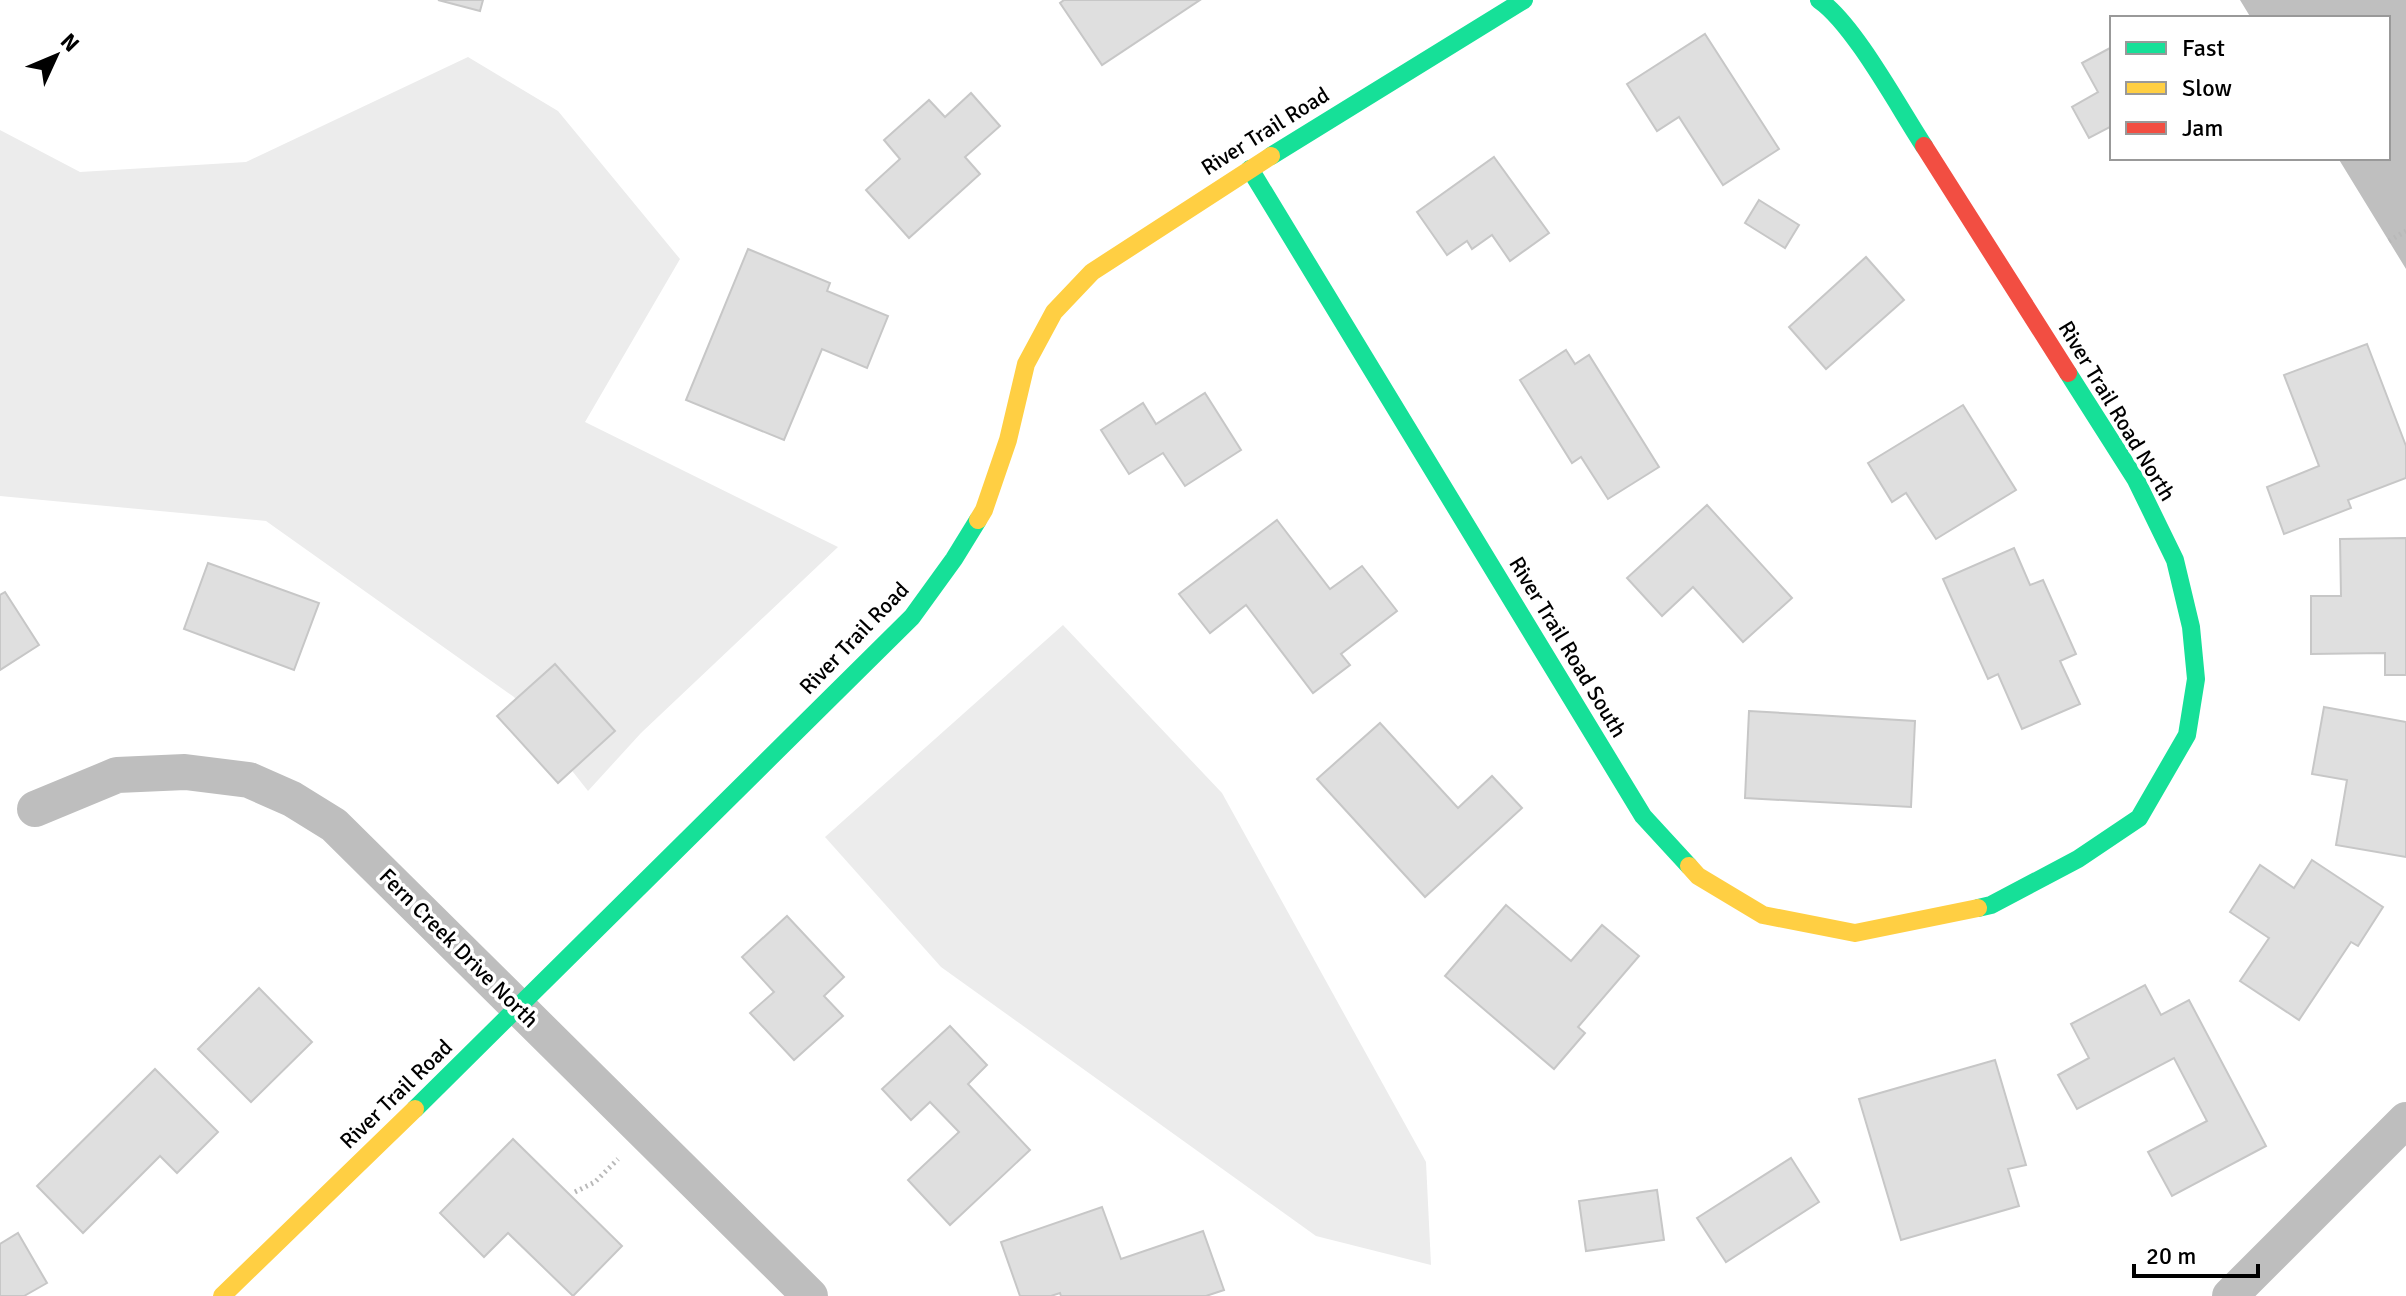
<svg xmlns="http://www.w3.org/2000/svg" width="2406" height="1296" viewBox="0 0 2406 1296" font-family="Signika,sans-serif">
<style>
.green{fill:#ececec}
.water{fill:#bfbfbf}
.building{fill:#dfdfdf;stroke:#c7c7c7;stroke-width:2}
.lines{fill:none;stroke-linecap:round;stroke-linejoin:round}
.path{stroke:#b9b9b9;stroke-width:5;stroke-dasharray:2 4;stroke-linecap:butt}
.street{stroke:#bebebe;stroke-width:36}
.fast{stroke:#16e098;stroke-width:18}
.slow{stroke:#ffcf43;stroke-width:18}
.jam{stroke:#f24e42;stroke-width:18}
.labels{text-anchor:middle;dominant-baseline:central;stroke-width:7;stroke-linejoin:round;paint-order:stroke}
.street-label{font-size:22px;fill:#000;stroke:#fff}
</style>
<rect width="100%" height="100%" fill="#fff"/>
<g class="green">
<path d="M 468,57 L 558,111 L 680,259 L 585,422 L 838,547 L 641,733 L 588,791 L 514,697 L 266,521 L 0,496 L 0,130 L 80,172 L 246,162 Z"/>
<path d="M 1063,625 L 1222,793 L 1426,1162 L 1431,1265 L 1316,1236 L 941,967 L 825,837 Z"/>
</g>
<path class="water" d="M 2240,0 L 2406,0 L 2406,269 L 2338,158 L 2388,158 L 2388,18 L 2251,18 Z"/>
<g class="building">
<path d="M 438,0 L 483,0 L 480,11 Z"/>
<path d="M 1064,0 L 1200,0 L 1102,65 L 1060,3 Z"/>
<path d="M 1705,34 L 1779,149 L 1723,185 L 1679,117 L 1657,131 L 1627,84 Z"/>
<path d="M 2112,47 L 2112,126 L 2089,138 L 2072,107 L 2098,92 L 2082,63 Z"/>
<path d="M 971,93 L 1000,126 L 965,157 L 980,174 L 909,238 L 866,190 L 900,159 L 884,140 L 929,100 L 945,117 Z"/>
<path d="M 1494,157 L 1549,233 L 1510,261 L 1492,235 L 1472,249 L 1467,241 L 1447,255 L 1417,212 Z"/>
<path d="M 1759,200 L 1799,225 L 1785,248 L 1745,223 Z"/>
<path d="M 748,249 L 830,283 L 827,291 L 888,316 L 867,368 L 822,349 L 784,440 L 686,400 Z"/>
<path d="M 1866,257 L 1904,300 L 1826,369 L 1789,327 Z"/>
<path d="M 2367,344 L 2406,446 L 2406,478 L 2348,500 L 2351,508 L 2284,534 L 2267,487 L 2319,466 L 2284,375 Z"/>
<path d="M 1566,350 L 1575,364 L 1589,355 L 1659,467 L 1608,499 L 1581,457 L 1572,463 L 1520,380 Z"/>
<path d="M 1205,393 L 1241,450 L 1185,486 L 1163,453 L 1129,474 L 1101,430 L 1143,403 L 1156,424 Z"/>
<path d="M 1963,405 L 2016,490 L 1936,539 L 1906,493 L 1892,502 L 1868,463 Z"/>
<path d="M 1707,505 L 1792,598 L 1743,642 L 1693,587 L 1662,616 L 1627,578 Z"/>
<path d="M 1277,520 L 1330,589 L 1362,566 L 1397,611 L 1341,654 L 1350,665 L 1313,693 L 1246,605 L 1210,633 L 1179,594 Z"/>
<path d="M 2406,538 L 2406,675 L 2385,675 L 2385,653 L 2311,654 L 2311,596 L 2341,596 L 2340,539 Z"/>
<path d="M 2014,548 L 2030,585 L 2043,580 L 2076,654 L 2060,661 L 2080,704 L 2022,729 L 1998,674 L 1988,679 L 1943,579 Z"/>
<path d="M 208,563 L 319,603 L 294,670 L 184,629 Z"/>
<path d="M 5,592 L 39,645 L 0,670 L 0,595 Z"/>
<path d="M 555,664 L 615,731 L 558,783 L 497,716 Z"/>
<path d="M 2324,707 L 2406,722 L 2406,857 L 2336,845 L 2347,780 L 2312,774 Z"/>
<path d="M 1749,711 L 1915,721 L 1911,807 L 1745,798 Z"/>
<path d="M 1380,723 L 1458,808 L 1492,776 L 1522,808 L 1425,897 L 1317,779 Z"/>
<path d="M 2312,860 L 2383,907 L 2358,946 L 2351,942 L 2299,1020 L 2240,981 L 2269,938 L 2230,912 L 2260,865 L 2294,888 Z"/>
<path d="M 1506,905 L 1571,961 L 1602,925 L 1639,956 L 1578,1027 L 1585,1033 L 1554,1069 L 1445,976 Z"/>
<path d="M 787,916 L 844,977 L 824,996 L 843,1016 L 794,1060 L 750,1013 L 774,992 L 742,957 Z"/>
<path d="M 2145,985 L 2161,1015 L 2189,1000 L 2266,1146 L 2172,1196 L 2148,1152 L 2207,1121 L 2174,1058 L 2077,1109 L 2058,1075 L 2089,1058 L 2071,1024 Z"/>
<path d="M 259,988 L 312,1042 L 251,1102 L 198,1049 Z"/>
<path d="M 950,1026 L 987,1065 L 968,1084 L 1030,1150 L 950,1225 L 908,1180 L 959,1132 L 930,1102 L 911,1120 L 882,1089 Z"/>
<path d="M 1995,1060 L 2026,1165 L 2008,1169 L 2019,1206 L 1901,1240 L 1859,1099 Z"/>
<path d="M 155,1069 L 218,1132 L 177,1173 L 160,1156 L 83,1233 L 37,1186 Z"/>
<path d="M 513,1139 L 622,1246 L 573,1296 L 508,1233 L 484,1257 L 440,1213 Z"/>
<path d="M 1791,1158 L 1819,1202 L 1726,1262 L 1697,1218 Z"/>
<path d="M 1657,1190 L 1664,1240 L 1586,1251 L 1579,1201 Z"/>
<path d="M 1102,1207 L 1121,1259 L 1203,1231 L 1224,1290 L 1206,1296 L 1061,1296 L 1060,1293 L 1051,1296 L 1020,1296 L 1001,1242 Z"/>
<path d="M 18,1233 L 47,1283 L 24,1296 L 0,1296 L 0,1244 Z"/>
</g>
<g class="lines">
<g class="path">
<path d="M 2389,241 L 2406,231"/>
<path d="M 575,1192 L 595,1182 L 618,1159"/>
</g>
<g class="street">
<path d="M 35,809 L 117,775 L 185,772 L 249,780 L 292,799 L 334,825 L 810,1296"/>
<path d="M 2230,1296 L 2406,1120"/>
</g>
<g class="fast">
<path d="M 1819,0 C 1854,24 1899,108 1924,146"/>
<path d="M 1271,156 L 1524,0"/>
<path d="M 1250,169 L 1643,816 L 1689,866"/>
<path d="M 1978,908 L 1991,905 L 2078,859 L 2139,818 L 2187,735 L 2196,679 L 2191,627 L 2175,560 L 2136,480 L 2068,373"/>
<path d="M 415,1109 L 912,617 L 954,559 L 978,520"/>
</g>
<g class="slow">
<path d="M 978,520 L 984,510 L 1008,440 L 1026,364 L 1054,312 L 1092,272 L 1271,156"/>
<path d="M 1689,866 L 1698,876 L 1763,915 L 1855,933 L 1978,908"/>
<path d="M 222,1296 L 415,1109"/>
</g>
<path class="jam" d="M 1924,146 L 2068,373"/>
</g>
<g class="labels">
<g class="street-label">
<text transform="translate(1265 131) rotate(-32)">River Trail Road</text>
<text transform="translate(2117 411) rotate(59)">River Trail Road North</text>
<text transform="translate(854 638) rotate(-46)">River Trail Road</text>
<text transform="translate(1568 647) rotate(59)">River Trail Road South</text>
<text transform="translate(459 948) rotate(45)">Fern Creek Drive North</text>
<text transform="translate(396 1094) rotate(-44)">River Trail Road</text>
</g>
</g>
<rect x="2110" y="16" width="280" height="144" fill="#ffffff" stroke="#999999" stroke-width="2"/>
<rect x="2126" y="42" width="40" height="12" fill="#16e098" stroke="#999999" stroke-width="2"/>
<text x="2182" y="56" font-size="24" fill="#000000">Fast</text>
<rect x="2126" y="82" width="40" height="12" fill="#ffcf43" stroke="#999999" stroke-width="2"/>
<text x="2182" y="96" font-size="24" fill="#000000">Slow</text>
<rect x="2126" y="122" width="40" height="12" fill="#f24e42" stroke="#999999" stroke-width="2"/>
<text x="2182" y="136" font-size="24" fill="#000000">Jam</text>
<g transform="translate(56 56) rotate(46)" stroke="#ffffff" stroke-width="6" paint-order="stroke">
<path d="M0-6L14 30L0 20L-14 30Z" fill="#000000"/>
<text y="-12" font-size="22" font-weight="bold" text-anchor="middle" fill="#000000">N</text>
</g>
<path d="M2134 1264v12h124v-12" fill="none" stroke="#000000" stroke-width="4"/>
<text x="2146" y="1264" font-size="24" fill="#000000" stroke="#ffffff" stroke-width="6" paint-order="stroke">20 m</text>
</svg>
